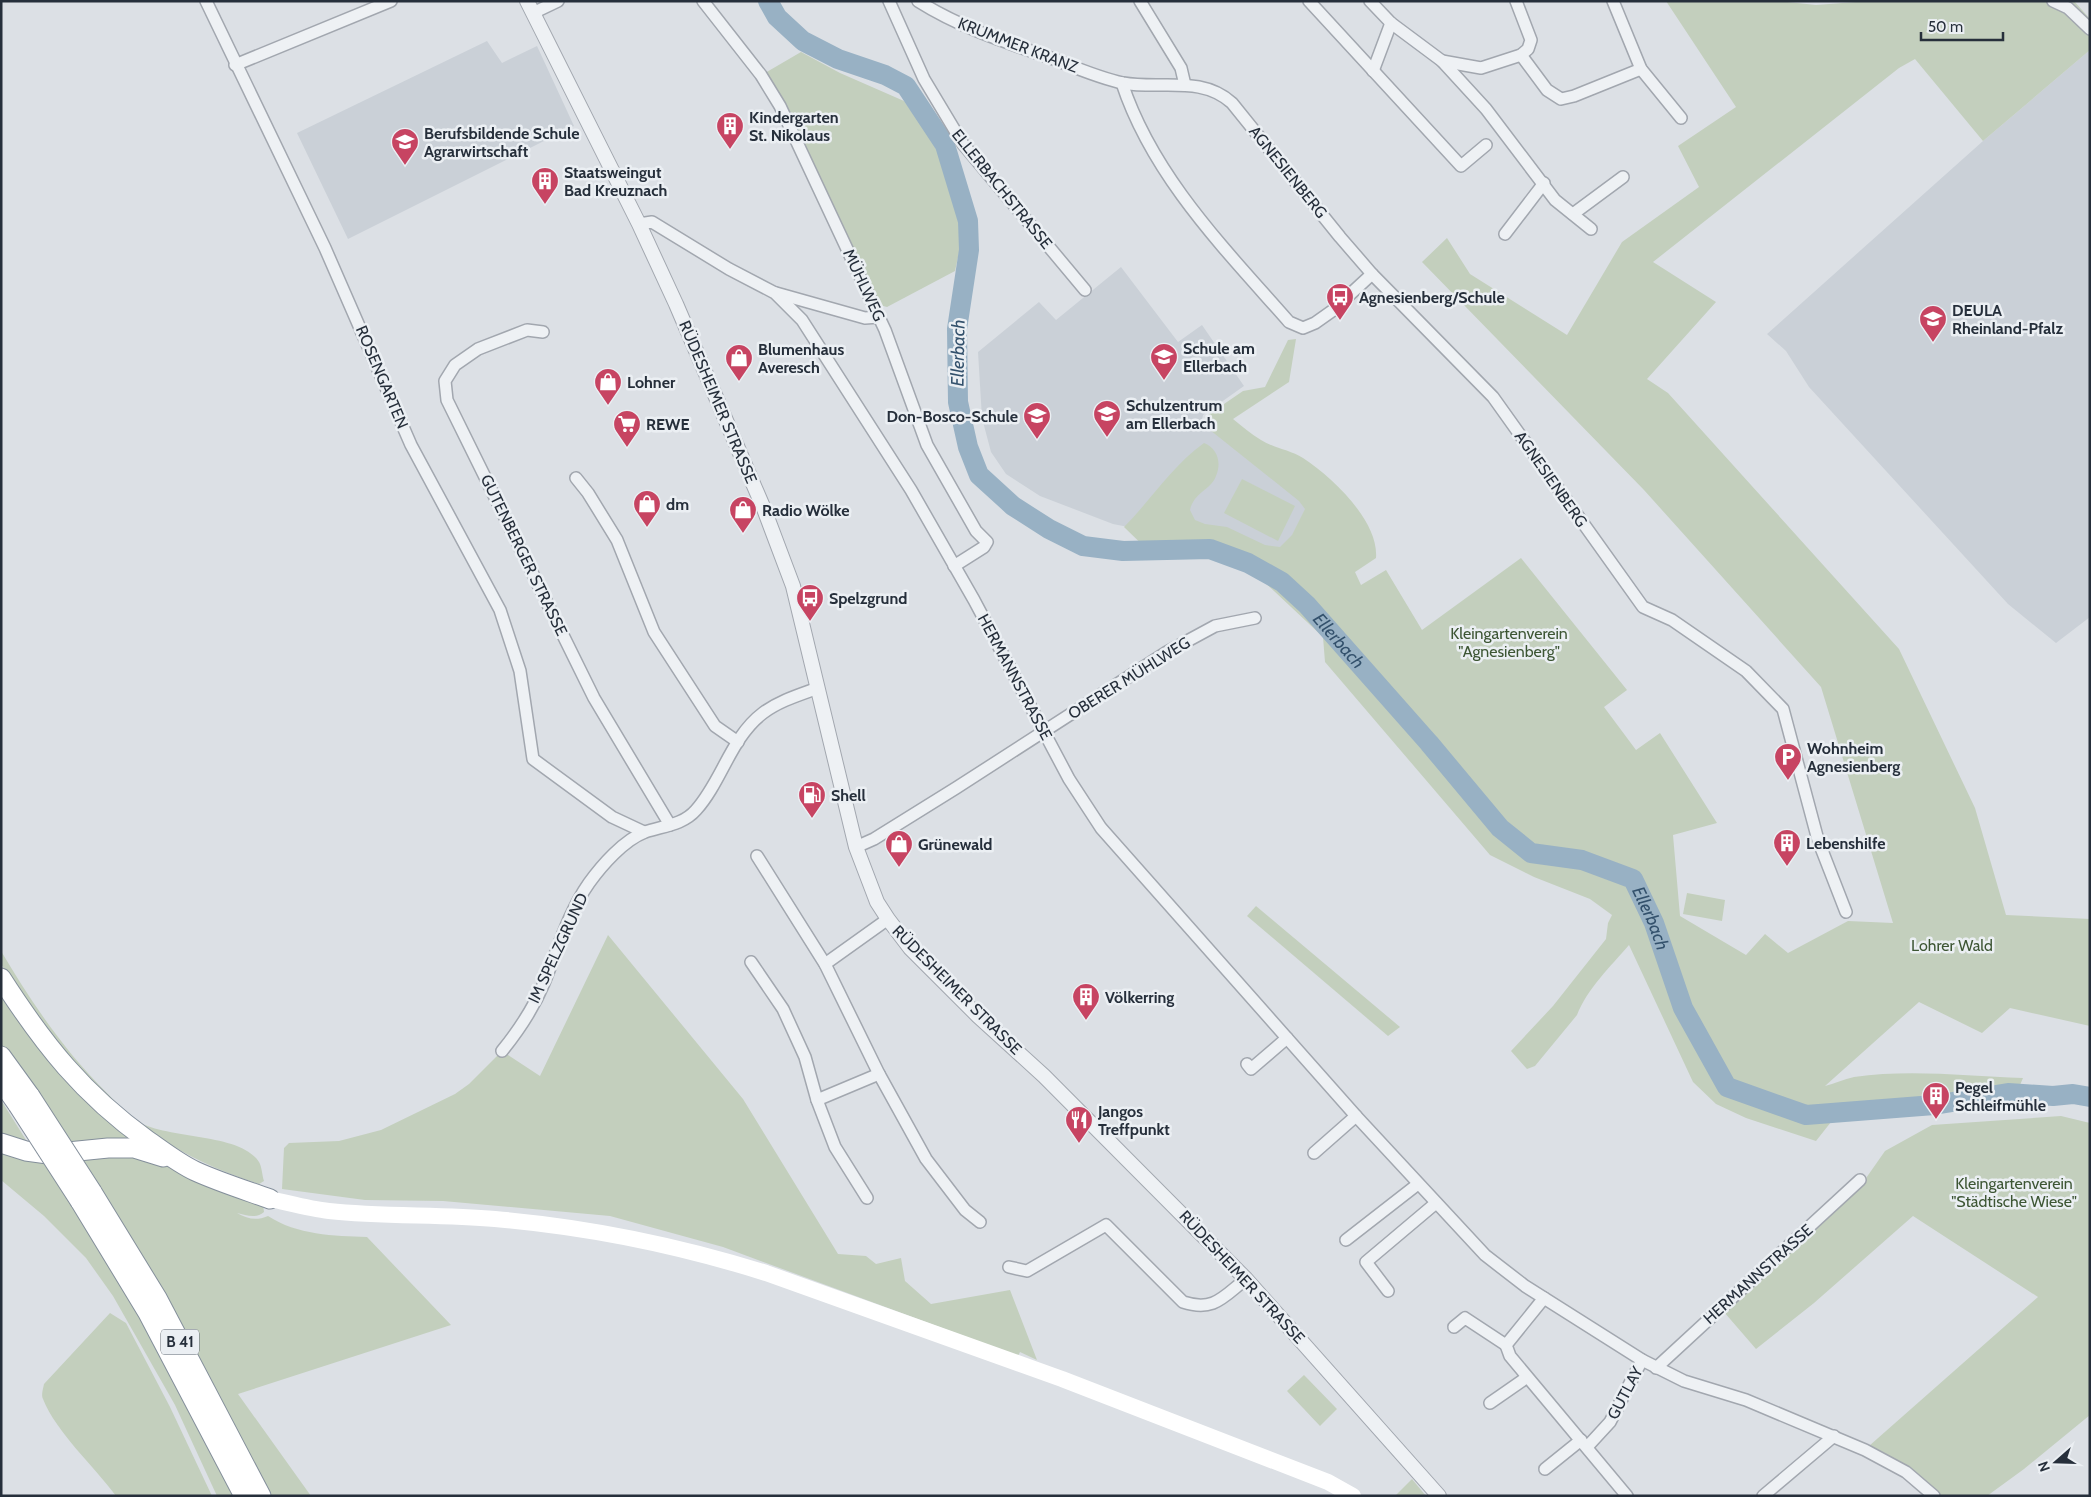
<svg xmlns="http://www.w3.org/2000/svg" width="2091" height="1497" viewBox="0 0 2091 1497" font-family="Cabin,sans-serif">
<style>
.built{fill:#cad0d7}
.green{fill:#c3cfbd}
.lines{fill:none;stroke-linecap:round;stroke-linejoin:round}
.river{stroke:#98b1c4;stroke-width:20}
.minor-casing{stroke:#a2a7af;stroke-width:14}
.tertiary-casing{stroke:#a2a7af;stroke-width:16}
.trunk-casing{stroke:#848f9b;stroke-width:21}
.minor{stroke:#eef1f4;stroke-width:11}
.tertiary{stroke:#eef1f4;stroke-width:14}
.secondary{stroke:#fff;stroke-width:16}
.trunk{stroke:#fff;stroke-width:19}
.trunk-bridge-casing{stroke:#848f9b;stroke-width:21;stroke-linecap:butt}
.trunk-bridge{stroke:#fff;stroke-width:19}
.labels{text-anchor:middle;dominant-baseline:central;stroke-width:5;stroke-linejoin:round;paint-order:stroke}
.shield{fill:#ebeff3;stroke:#616972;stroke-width:1}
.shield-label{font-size:15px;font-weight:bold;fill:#262f3b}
.street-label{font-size:16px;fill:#262f3b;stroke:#ebeff3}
.poi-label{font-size:16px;font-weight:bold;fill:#262f3b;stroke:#ebeff3;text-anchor:start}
.park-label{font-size:16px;fill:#3d5634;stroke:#ebeff3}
.water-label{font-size:18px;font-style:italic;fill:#33516c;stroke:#ebeff3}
</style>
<rect width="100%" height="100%" fill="#dce0e5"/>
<g class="built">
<path d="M 487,41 L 502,63 L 537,46 L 574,126 L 348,239 L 297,133 Z"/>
<path d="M 2090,50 L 2090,617 L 2056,643 L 2008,604 L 1809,387 L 1786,351 L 1767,334 L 1983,141 Z"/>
<path d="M 1121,267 L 1178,342 L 1202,325 L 1244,386 L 1203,415 L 1201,424 L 1341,497 L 1292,583 L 1194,540 L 1113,524 L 1040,496 L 1006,474 L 991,452 L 982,418 L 978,352 L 1039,302 L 1056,320 Z"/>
</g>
<g class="green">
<path d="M 1666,1 L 1777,1 L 1816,5 L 1869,1 L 2074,1 L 2090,19 L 2090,50 L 1983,141 L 1915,59 L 1899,68 L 1653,262 L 1716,302 L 1647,379 L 1668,393 L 1899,649 L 1975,808 L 2006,915 L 2090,919 L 2090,1026 L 2010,1008 L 1982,1033 L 1919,1002 L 1825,1086 C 1834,1084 1844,1079 1854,1077 C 1909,1069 1967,1076 2023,1078 L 2014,1099 C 1953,1111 1892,1114 1831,1122 L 1816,1141 L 1746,1118 L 1716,1104 L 1693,1082 L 1629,945 C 1611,966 1587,989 1577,1015 L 1535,1066 L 1527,1069 L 1511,1051 L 1553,1006 L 1606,939 L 1608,923 L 1612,915 L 1590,899 L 1534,877 L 1490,855 L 1325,662 L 1323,637 L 1258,576 L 1212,556 L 1194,552 L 1157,559 L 1124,527 C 1151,500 1173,465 1204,443 C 1217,448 1222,462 1216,476 C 1211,490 1194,492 1190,510 L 1195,520 L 1205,524 L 1227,527 L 1265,545 L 1280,547 L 1292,535 L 1305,509 L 1299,501 L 1205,426 L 1205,417 L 1243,391 L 1265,387 L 1288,340 L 1296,339 L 1289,382 L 1233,419 C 1242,426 1251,434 1261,440 C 1274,448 1290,450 1303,458 C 1332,477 1379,521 1376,558 L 1355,572 L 1361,585 L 1386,570 L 1422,630 L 1521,558 L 1627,690 L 1604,707 L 1636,750 L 1660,733 L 1717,823 L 1673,835 L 1680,916 L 1746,955 L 1765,934 L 1788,953 L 1848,921 L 1893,923 L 1821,687 L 1644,490 L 1422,262 L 1447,238 L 1470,274 L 1567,335 L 1622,242 L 1699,187 L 1678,146 L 1736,107 Z"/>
<path d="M 801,52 L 840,73 L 904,101 L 924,128 L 947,168 L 955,205 L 962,239 L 955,271 L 887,307 L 876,304 L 765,73 Z"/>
<path d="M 1242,479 L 1295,506 L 1278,541 L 1224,513 Z"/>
<path d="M 1687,893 L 1725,900 L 1722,921 L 1683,914 Z"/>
<path d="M 1256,906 L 1400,1027 L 1388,1036 L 1247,916 Z"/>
<path d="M 608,935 L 743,1099 L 838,1254 L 866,1256 L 876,1264 L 901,1258 L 905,1281 L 931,1304 L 1010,1290 L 1037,1360 L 1020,1352 L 1018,1356 L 723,1247 L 610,1216 L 443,1201 L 365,1200 L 282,1189 L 284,1148 L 289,1143 L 339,1141 L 381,1130 L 455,1094 L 469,1084 L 502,1051 L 540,1076 Z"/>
<path d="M 1,951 C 32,1003 64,1051 108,1094 C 116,1102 125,1113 135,1120 C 165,1140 240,1132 259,1162 C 262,1167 262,1175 264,1181 L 259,1184 C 183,1160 126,1122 72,1063 C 46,1034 24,997 1,964 Z"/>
<path d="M 1,989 L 135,1137 L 132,1144 L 72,1149 L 1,1048 Z"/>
<path d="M 1,1100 L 31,1148 L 1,1140 Z"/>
<path d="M 2061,1116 L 2090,1123 L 2090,1415 L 2024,1469 L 1987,1496 L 1941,1496 L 1915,1472 L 1869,1446 L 2038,1297 L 1913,1216 L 1814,1303 L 1756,1349 L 1724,1312 L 1864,1181 L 1885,1151 L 1932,1125 Z"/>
<path d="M 1,1149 L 146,1154 L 263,1204 L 264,1212 C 256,1219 246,1215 237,1213 C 248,1219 256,1221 268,1216 C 297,1235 334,1236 367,1237 L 451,1325 L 238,1394 L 311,1496 L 217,1496 L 175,1405 L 113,1296 L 86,1258 L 44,1216 L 1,1180 Z"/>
<path d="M 110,1313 L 126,1323 L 170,1407 L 212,1496 L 116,1496 C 94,1466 56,1432 43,1399 C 41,1395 43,1389 44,1384 Z"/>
<path d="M 1304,1375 L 1337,1409 L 1320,1426 L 1287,1391 Z"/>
<path d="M 1412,1479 L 1426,1496 L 1395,1496 Z"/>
</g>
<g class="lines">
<path class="river" id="s1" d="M 768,1 L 777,17 L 803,41 L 838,59 L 885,75 L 906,86 L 945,145 L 968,221 L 969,250 L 957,329 L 958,402 L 968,447 L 979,475 L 1013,506 L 1049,529 L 1083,546 L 1123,551 L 1210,549 L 1248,563 L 1282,582 L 1307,605 L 1429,743 L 1500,828 L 1531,853 L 1582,860 L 1633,879 L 1654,923 L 1683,1008 L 1727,1087 L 1806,1115 L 1934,1105 L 2008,1093 L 2053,1096 L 2073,1094 L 2090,1097"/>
<defs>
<g id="minor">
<path d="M 206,1 L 325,248 L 411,445 L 500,610 L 520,671 L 533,759 L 612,817 L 644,832"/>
<path d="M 703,1 L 761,75 L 780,106 L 885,330 L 927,445 L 976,531 L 987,542 L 984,547 L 954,566"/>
<path d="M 889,1 L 924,79 L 963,144 L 1085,290"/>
<path d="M 918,1 C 959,27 1005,42 1051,58 C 1074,67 1099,78 1123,83 C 1161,90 1201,75 1232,103 L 1340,237 L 1372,274 L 1493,397 L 1643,607 L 1672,620 L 1746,671 L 1783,709 L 1818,840 L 1846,912"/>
<path d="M 1140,1 L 1181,68 L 1185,85"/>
<path d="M 1309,1 L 1461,166 L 1486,145"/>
<path d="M 1370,1 L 1391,23 L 1442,61 L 1486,109 L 1555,200 L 1591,229"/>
<path d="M 1613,1 L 1641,69 L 1681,118"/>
<path d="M 2053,1 L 2068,8 L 2090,29"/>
<path d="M 533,13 L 558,1"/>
<path d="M 1521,55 L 1547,90 L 1561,99 L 1574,96 L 1641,69"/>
<path d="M 1442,61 L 1481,68 L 1521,55 L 1528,49 L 1531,40 L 1516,1"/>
<path d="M 235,65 L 391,1"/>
<path d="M 1373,71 L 1391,23"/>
<path d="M 1122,83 C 1153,177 1225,249 1289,322 L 1303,328 L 1315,323 L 1332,311 L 1372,274"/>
<path d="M 1573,214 L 1623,177"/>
<path d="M 639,224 L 652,222 L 729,269 L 775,293 L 802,320 L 911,490 L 974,600 L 1069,779 L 1101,828 L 1356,1116 L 1485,1255 L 1525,1286 L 1642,1360 L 1684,1381 L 1746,1400 L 1865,1450 L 1906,1472 L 1934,1496"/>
<path d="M 1505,234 L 1544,183"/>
<path d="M 776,293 L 865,318 L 879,317"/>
<path d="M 543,332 L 527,330 L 478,349 L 455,365 L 445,381 L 447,400 L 594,698 L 670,825"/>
<path d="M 576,478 L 588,493 L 617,540 L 654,632 L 715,726 L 738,742"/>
<path d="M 856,847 L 874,839 L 956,788 L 1167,652 L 1215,626 L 1255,618"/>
<path d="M 757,856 L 825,964 L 879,1074 L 926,1159 L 965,1210 L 980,1222"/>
<path d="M 751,962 L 783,1009 L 805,1057 L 817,1100 L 835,1147 L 867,1198"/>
<path d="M 825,964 L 888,919"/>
<path d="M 502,1051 C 519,1030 534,1007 544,983 C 558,949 568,913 589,883 C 602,865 624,840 645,832 C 663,826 683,825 696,810 C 722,781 731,737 763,713 C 779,701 799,695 818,688"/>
<path d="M 1247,1064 L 1251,1069 L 1287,1038"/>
<path d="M 817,1100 L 879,1074"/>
<path d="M 1314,1153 L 1356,1116"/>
<path d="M 1346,1240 L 1418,1184"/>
<path d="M 1009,1267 L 1027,1271 L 1106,1225 L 1183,1302 C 1214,1312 1223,1297 1246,1279"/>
<path d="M 1388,1291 L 1366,1262 L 1436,1203"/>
<path d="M 1544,1298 L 1506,1345 L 1510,1356 L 1627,1496"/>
<path d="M 1454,1327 L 1465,1318 L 1506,1345"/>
<path d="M 1656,1368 L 1860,1180"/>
<path d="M 1490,1403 L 1526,1378"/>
<path d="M 1587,1447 L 1610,1422 L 1642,1360"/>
<path d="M 1545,1469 L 1581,1440"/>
<path d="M 1763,1496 L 1834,1436"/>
</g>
<path id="tertiary" d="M 527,1 L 639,224 L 676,304 L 764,509 L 793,586 L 856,847 L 877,902 L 888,919 L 910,948 L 978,1016 L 1044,1076 L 1246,1279 L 1439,1496"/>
<g id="trunk">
<path d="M 1,978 C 44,1045 83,1094 147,1140 C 163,1151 178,1163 195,1171 C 219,1182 245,1190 270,1199"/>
<path d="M 1,1056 L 30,1096"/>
<path d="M 1,1081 L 18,1105"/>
<path d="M 1,1143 L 26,1151 L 48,1154 L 108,1148 L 134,1148 L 163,1157"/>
<path d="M 92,1192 L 157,1298 L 261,1496"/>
<path d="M 80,1201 L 148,1313 L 244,1496"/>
</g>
</defs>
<use href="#minor" class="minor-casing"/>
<use href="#tertiary" class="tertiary-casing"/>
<use href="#trunk" class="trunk-casing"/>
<use href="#minor" class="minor"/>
<use href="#tertiary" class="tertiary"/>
<path class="secondary" d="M 270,1199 C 289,1203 309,1209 329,1211 C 384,1217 440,1214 495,1219 C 588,1227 677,1245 766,1273 L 1062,1379 L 1328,1482 L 1353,1496"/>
<use href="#trunk" class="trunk"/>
<defs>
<g id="trunk-bridge">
<path d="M 30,1096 L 92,1192"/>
<path d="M 18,1105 L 80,1201"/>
</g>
</defs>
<use href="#trunk-bridge" class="trunk-bridge-casing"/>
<use href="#trunk-bridge" class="trunk-bridge"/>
</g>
<defs>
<symbol id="building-pin" viewBox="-11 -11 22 30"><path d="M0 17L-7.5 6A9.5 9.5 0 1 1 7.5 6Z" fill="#c74462" stroke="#ebeff3"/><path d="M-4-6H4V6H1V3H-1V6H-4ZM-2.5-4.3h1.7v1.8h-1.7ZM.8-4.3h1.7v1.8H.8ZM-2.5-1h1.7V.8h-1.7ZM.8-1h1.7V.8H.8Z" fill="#fff"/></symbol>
<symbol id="school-pin" viewBox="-11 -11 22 30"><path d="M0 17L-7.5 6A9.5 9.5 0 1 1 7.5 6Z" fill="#c74462" stroke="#ebeff3"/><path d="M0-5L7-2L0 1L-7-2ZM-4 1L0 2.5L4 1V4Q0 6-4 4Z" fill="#fff"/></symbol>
<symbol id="bus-pin" viewBox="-11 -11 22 30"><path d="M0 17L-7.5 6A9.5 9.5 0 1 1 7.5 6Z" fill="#c74462" stroke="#ebeff3"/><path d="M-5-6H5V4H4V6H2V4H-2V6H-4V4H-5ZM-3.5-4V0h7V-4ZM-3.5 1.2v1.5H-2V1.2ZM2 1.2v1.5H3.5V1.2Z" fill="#fff"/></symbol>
<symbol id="shop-pin" viewBox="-11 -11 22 30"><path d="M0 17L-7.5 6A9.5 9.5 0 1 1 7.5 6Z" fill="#c74462" stroke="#ebeff3"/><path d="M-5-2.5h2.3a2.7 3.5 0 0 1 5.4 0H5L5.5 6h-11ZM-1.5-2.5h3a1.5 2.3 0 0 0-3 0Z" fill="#fff"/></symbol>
<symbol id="supermarket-pin" viewBox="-11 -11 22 30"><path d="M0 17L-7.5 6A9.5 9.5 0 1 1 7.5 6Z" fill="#c74462" stroke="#ebeff3"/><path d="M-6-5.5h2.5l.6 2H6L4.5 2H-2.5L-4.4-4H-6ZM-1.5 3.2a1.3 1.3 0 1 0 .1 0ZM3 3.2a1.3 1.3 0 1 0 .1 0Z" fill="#fff"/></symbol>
<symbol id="parking-pin" viewBox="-11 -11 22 30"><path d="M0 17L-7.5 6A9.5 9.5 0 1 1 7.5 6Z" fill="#c74462" stroke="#ebeff3"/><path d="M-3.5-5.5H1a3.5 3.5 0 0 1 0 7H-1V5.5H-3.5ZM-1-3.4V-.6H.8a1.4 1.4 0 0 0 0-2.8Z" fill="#fff"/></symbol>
<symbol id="fuel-pin" viewBox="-11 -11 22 30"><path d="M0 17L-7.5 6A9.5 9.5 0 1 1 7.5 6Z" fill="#c74462" stroke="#ebeff3"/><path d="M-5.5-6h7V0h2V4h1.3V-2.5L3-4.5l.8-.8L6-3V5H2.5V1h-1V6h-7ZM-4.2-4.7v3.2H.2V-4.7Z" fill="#fff"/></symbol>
<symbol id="restaurant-pin" viewBox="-11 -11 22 30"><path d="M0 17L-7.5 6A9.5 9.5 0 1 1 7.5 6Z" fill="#c74462" stroke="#ebeff3"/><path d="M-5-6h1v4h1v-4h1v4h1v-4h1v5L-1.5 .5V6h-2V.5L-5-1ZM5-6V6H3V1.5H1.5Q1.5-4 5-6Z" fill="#fff"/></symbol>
</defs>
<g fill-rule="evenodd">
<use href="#building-pin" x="714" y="110" width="32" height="43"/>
<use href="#school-pin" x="389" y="126" width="32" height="43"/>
<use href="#building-pin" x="529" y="165" width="32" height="43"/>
<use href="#bus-pin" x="1324" y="281" width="32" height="43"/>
<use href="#school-pin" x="1917" y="303" width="32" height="43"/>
<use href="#school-pin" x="1148" y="341" width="32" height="43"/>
<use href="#shop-pin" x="723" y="342" width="32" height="43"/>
<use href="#shop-pin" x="592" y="366" width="32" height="43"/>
<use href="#school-pin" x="1091" y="398" width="32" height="43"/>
<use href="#school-pin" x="1021" y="400" width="32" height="43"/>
<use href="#supermarket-pin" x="611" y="408" width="32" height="43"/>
<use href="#shop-pin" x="631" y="488" width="32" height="43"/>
<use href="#shop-pin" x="727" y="494" width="32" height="43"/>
<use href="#bus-pin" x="794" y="582" width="32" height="43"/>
<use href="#parking-pin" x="1772" y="741" width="32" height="43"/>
<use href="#fuel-pin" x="796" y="779" width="32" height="43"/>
<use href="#building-pin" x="1771" y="827" width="32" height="43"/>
<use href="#shop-pin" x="883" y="828" width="32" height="43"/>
<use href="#building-pin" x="1070" y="981" width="32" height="43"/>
<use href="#building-pin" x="1920" y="1080" width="32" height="43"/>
<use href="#restaurant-pin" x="1063" y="1104" width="32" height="43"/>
</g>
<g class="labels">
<rect class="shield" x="161" y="1329.5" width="38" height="25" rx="4"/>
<g class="shield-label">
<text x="180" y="1342">B 41</text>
</g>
<g class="street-label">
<text transform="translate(1018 45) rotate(21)">KRUMMER KRANZ</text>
<text transform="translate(1288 172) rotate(51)">AGNESIENBERG</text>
<text transform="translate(1002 189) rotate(51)">ELLERBACHSTRASSE</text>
<text transform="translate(864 285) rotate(65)">MÜHLWEG</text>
<text transform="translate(382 377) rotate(67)">ROSENGARTEN</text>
<text transform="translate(718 402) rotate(67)">RÜDESHEIMER STRASSE</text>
<text transform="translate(1551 479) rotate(55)">AGNESIENBERG</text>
<text transform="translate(524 555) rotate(64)">GUTENBERGER STRASSE</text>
<text transform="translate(1015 677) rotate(62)">HERMANNSTRASSE</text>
<text transform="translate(1129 678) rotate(-32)">OBERER MÜHLWEG</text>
<text transform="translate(558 948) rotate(-65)">IM SPELZGRUND</text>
<text transform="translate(957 990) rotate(45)">RÜDESHEIMER STRASSE</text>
<text transform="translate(1758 1274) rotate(-42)">HERMANNSTRASSE</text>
<text transform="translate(1242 1277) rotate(47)">RÜDESHEIMER STRASSE</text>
<text transform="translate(1625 1393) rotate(-62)">GUTLAY</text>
</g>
<g class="poi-label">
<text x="749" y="117">Kindergarten<tspan x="749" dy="18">St. Nikolaus</tspan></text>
<text x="424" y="133">Berufsbildende Schule<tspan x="424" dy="18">Agrarwirtschaft</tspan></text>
<text x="564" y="172">Staatsweingut<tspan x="564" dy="18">Bad Kreuznach</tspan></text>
<text x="1359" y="297">Agnesienberg/Schule</text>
<text x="1952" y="310">DEULA<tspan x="1952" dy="18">Rheinland-Pfalz</tspan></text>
<text x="1183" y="348">Schule am<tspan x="1183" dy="18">Ellerbach</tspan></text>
<text x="758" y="349">Blumenhaus<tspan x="758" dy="18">Averesch</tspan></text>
<text x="627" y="382">Lohner</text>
<text x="1126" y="405">Schulzentrum<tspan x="1126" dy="18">am Ellerbach</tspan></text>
<text x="1018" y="416" text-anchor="end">Don-Bosco-Schule</text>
<text x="646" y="424">REWE</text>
<text x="666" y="504">dm</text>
<text x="762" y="510">Radio Wölke</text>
<text x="829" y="598">Spelzgrund</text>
<text x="1807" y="748">Wohnheim<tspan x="1807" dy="18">Agnesienberg</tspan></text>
<text x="831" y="795">Shell</text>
<text x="1806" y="843">Lebenshilfe</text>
<text x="918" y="844">Grünewald</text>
<text x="1105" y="997">Völkerring</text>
<text x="1955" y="1087">Pegel<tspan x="1955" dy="18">Schleifmühle</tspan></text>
<text x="1098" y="1111">Jangos<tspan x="1098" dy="18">Treffpunkt</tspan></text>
</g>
<g class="park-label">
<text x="1509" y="633">Kleingartenverein<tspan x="1509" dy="18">"Agnesienberg"</tspan></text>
<text x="1952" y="945">Lohrer Wald</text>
<text x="2014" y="1183">Kleingartenverein<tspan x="2014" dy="18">"Städtische Wiese"</tspan></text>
</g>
<g class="water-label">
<text transform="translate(958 353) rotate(-89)">Ellerbach</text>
<text stroke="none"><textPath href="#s1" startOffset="990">Ellerbach</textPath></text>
<text stroke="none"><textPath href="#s1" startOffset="1426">Ellerbach</textPath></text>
</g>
</g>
<rect width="2091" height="1497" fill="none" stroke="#262f3b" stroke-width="5"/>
<g transform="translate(2056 1462) rotate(250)" stroke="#ebeff3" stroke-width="4" paint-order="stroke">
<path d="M0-4L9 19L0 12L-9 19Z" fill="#262f3b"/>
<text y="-8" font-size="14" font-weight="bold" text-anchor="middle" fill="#262f3b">N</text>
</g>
<path d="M1921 32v8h82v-8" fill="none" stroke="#262f3b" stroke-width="2.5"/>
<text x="1928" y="32" font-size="15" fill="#262f3b" stroke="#ebeff3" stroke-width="4" paint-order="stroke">50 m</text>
</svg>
